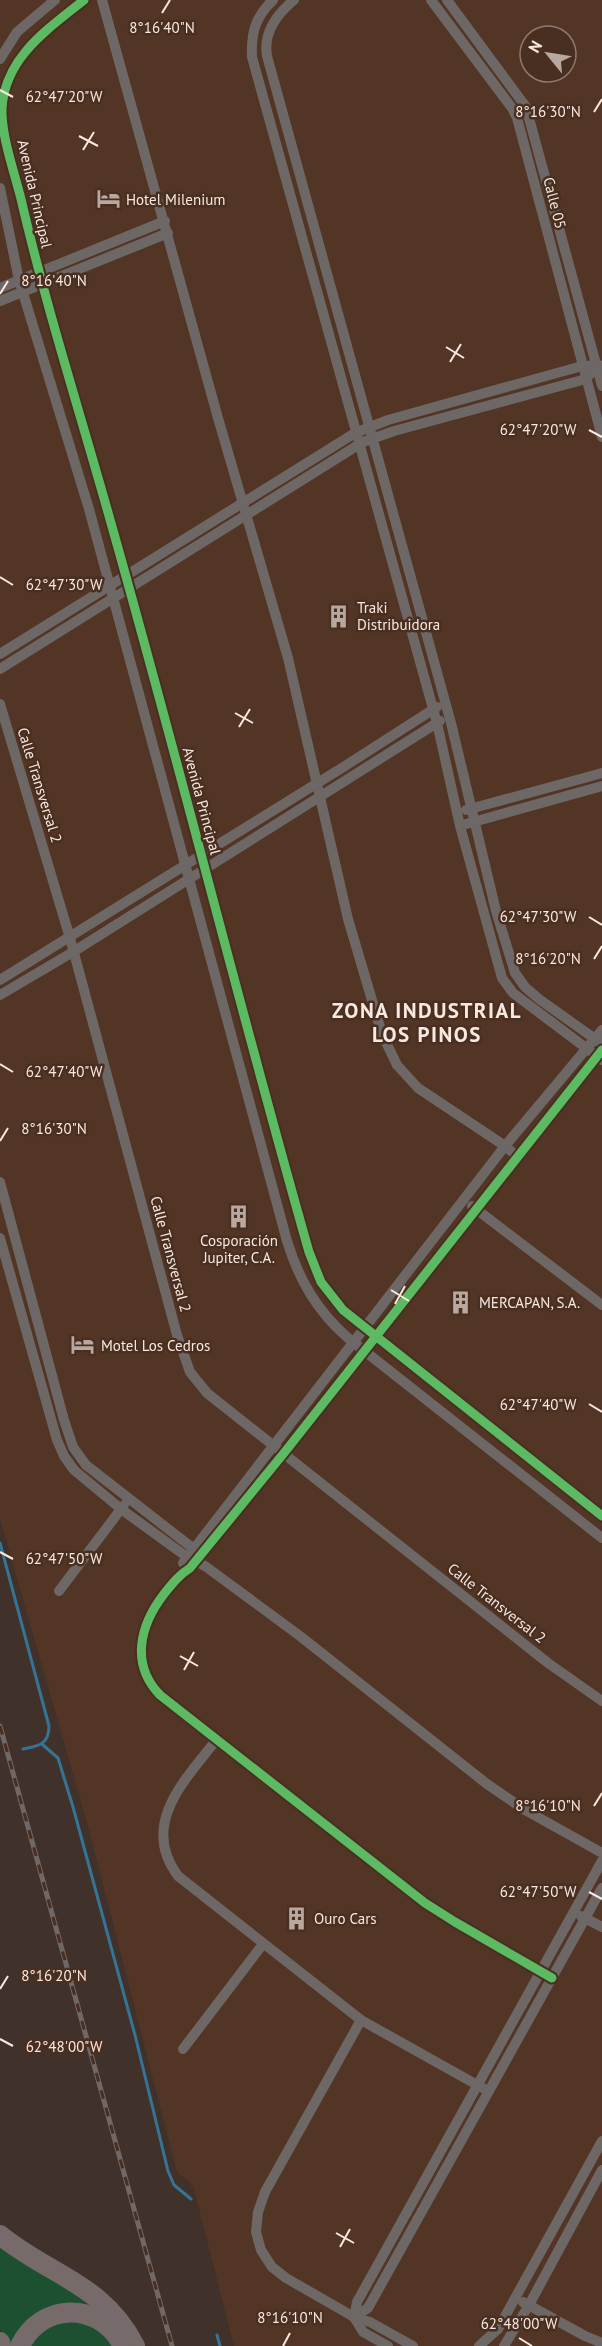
<svg xmlns="http://www.w3.org/2000/svg" width="602" height="2346" viewBox="0 0 602 2346" font-family="'PT Sans',sans-serif">
<style>
.built{fill:#533525;fill-rule:evenodd}
.green{fill:#1d5031}
.lines{fill:none;stroke-linecap:round;stroke-linejoin:round}
.stream{stroke:#357496;stroke-width:3}
.minor{stroke:#6d6766;stroke-width:10}
.motorway{stroke:#766b6a;stroke-width:20}
.rail-casing{stroke:#706866;stroke-width:5}
.rail{stroke:#492f21;stroke-width:3;stroke-dasharray:9;stroke-linecap:butt}
.cycleway-casing{stroke:#492f21;stroke-width:13}
.cycleway{stroke:#5cba63;stroke-width:9}
.ticks{fill:none;stroke:#f9e8df;stroke-width:2}
.labels{text-anchor:middle;dominant-baseline:central;stroke-width:5;stroke-linejoin:round;paint-order:stroke}
.street-label{font-size:15px;fill:#f9e8df;stroke:#492f21}
.poi-label{font-size:15px;fill:#f9e8df;stroke:#492f21;text-anchor:start}
.district-label{font-size:21px;font-weight:bold;letter-spacing:1.5px;fill:#f9e8df;stroke:#492f21}
.ticks-label{font-size:15px;text-anchor:middle;fill:#f9e8df;stroke:#492f21;stroke-width:5;stroke-linejoin:round;paint-order:stroke}
</style>
<rect width="100%" height="100%" fill="#40322a"/>
<path class="built" d="M 0,0 L 602,0 L 602,2346 L 234,2346 L 193,2185 L 177,2172 L 88,1826 L 0,1519 ZM 530,36 L 566,36 L 566,72 L 530,72 Z"/>
<g class="green">
<path d="M 0,2241 L 101,2307 L 83,2309 L 14,2346 L 5,2346 L 0,2327 Z"/>
<path d="M 81,2318 L 119,2346 L 24,2346 L 38,2328 Z"/>
</g>
<g class="lines">
<g class="stream">
<path d="M 0,1543 L 49,1726 C 49,1745 38,1746 23,1749"/>
<path d="M 43,1745 L 58,1758 L 73,1807 L 135,2035 L 168,2171 L 174,2185 L 191,2199"/>
<path d="M 217,2335 L 220,2346"/>
</g>
<g class="minor">
<path d="M 84,0 C 48,29 5,57 2,108 C 1,135 14,171 21,199 C 43,294 72,387 99,481 C 173,737 236,996 309,1252 L 321,1282 L 343,1310 L 602,1516"/>
<path d="M 102,0 L 218,418 L 288,658 L 348,919 L 382,1034 L 397,1065 L 418,1088 L 505,1146 L 518,1157"/>
<path d="M 273,0 C 255,17 251,33 252,57 L 437,723 L 460,826 L 502,978 L 513,993 L 602,1060"/>
<path d="M 294,0 C 277,14 263,33 267,56 L 451,723 L 496,911 L 515,973 L 525,987 L 539,999 L 602,1044"/>
<path d="M 431,0 L 512,108 L 517,118 L 602,437"/>
<path d="M 447,0 L 526,107 L 602,386"/>
<path d="M 0,59 L 17,32 L 55,0"/>
<path d="M 0,188 L 19,280 L 89,509 L 287,1241 C 299,1280 317,1311 348,1338 L 602,1538"/>
<path d="M 0,288 L 165,221"/>
<path d="M 0,301 L 168,233"/>
<path d="M 0,654 L 355,433 L 388,420 L 582,366 L 599,365"/>
<path d="M 0,669 L 363,442 L 394,431 L 586,379 L 597,366"/>
<path d="M 0,704 L 70,938 L 177,1335 L 190,1372 L 207,1393 L 548,1663 L 602,1701"/>
<path d="M 466,810 L 602,773"/>
<path d="M 466,824 L 602,786"/>
<path d="M 0,980 L 345,766 L 437,707"/>
<path d="M 0,995 L 73,952 L 440,721"/>
<path d="M 0,1182 L 64,1420 L 73,1447 L 86,1465 L 199,1553"/>
<path d="M 472,1206 L 602,1305"/>
<path d="M 0,1238 L 57,1440 L 64,1456 L 74,1470 L 121,1509 L 187,1557 L 205,1566 L 300,1636 L 487,1784 L 525,1810 L 602,1853"/>
<path d="M 183,1563 L 505,1146 L 602,1030"/>
<path d="M 59,1591 L 124,1505"/>
<path d="M 217,1739 C 186,1779 139,1824 178,1876 L 361,2020 L 488,2091"/>
<path d="M 581,1916 L 602,1927"/>
<path d="M 552,1978 L 455,1922 L 425,1903 L 160,1695 C 130,1664 140,1625 164,1594 C 172,1584 179,1575 190,1568 L 284,1453 L 602,1050"/>
<path d="M 361,2020 L 265,2192 L 258,2212 L 256,2232 L 261,2250 L 272,2267 L 286,2278 L 354,2317 L 370,2322 L 413,2346"/>
<path d="M 183,2049 L 263,1944"/>
<path d="M 523,2302 L 585,2336 L 602,2343"/>
<path d="M 354,2317 L 368,2308 L 602,1888"/>
<path d="M 388,2346 L 363,2332 L 354,2317 L 357,2302 L 602,1861"/>
<path d="M 479,2346 L 498,2329 L 602,2141"/>
<path d="M 504,2346 L 529,2305 L 602,2170"/>
</g>
<g class="motorway">
<path d="M 0,2235 C 50,2276 103,2283 135,2346"/>
<path d="M 0,2342 L 1,2346"/>
<path d="M 20,2346 C 41,2303 96,2301 121,2342"/>
</g>
<defs>
<path id="rail" d="M 0,1726 L 172,2346"/>
</defs>
<use href="#rail" class="rail-casing"/>
<use href="#rail" class="rail"/>
<defs>
<g id="cycleway">
<path d="M 84,0 C 48,29 5,57 2,108 C 1,135 14,171 21,199 C 43,294 72,387 99,481 C 173,737 236,996 309,1252 L 321,1282 L 343,1310 L 602,1516"/>
<path d="M 552,1978 L 455,1922 L 425,1903 L 160,1695 C 130,1664 140,1625 164,1594 C 172,1584 179,1575 190,1568 L 284,1453 L 602,1050"/>
</g>
</defs>
<use href="#cycleway" class="cycleway-casing"/>
<use href="#cycleway" class="cycleway"/>
</g>
<path class="ticks" d="M 162,13 L 170,0M 0,90 L 13,97M 594,112 L 602,99M 79,136 L 98,146M 83,150 L 94,132M 0,294 L 8,281M 446,347 L 464,358M 450,362 L 461,344M 589,430 L 602,437M 0,577 L 13,585M 235,713 L 253,723M 239,727 L 250,709M 589,917 L 602,925M 594,959 L 602,946M 0,1064 L 13,1072M 0,1141 L 8,1128M 391,1290 L 409,1301M 395,1304 L 405,1286M 589,1404 L 602,1412M 0,1552 L 13,1559M 180,1656 L 198,1666M 184,1670 L 194,1652M 594,1806 L 602,1793M 589,1892 L 602,1899M 0,1989 L 8,1976M 0,2039 L 13,2046M 336,2233 L 354,2243M 340,2247 L 350,2229M 519,2338 L 532,2346M 283,2346 L 290,2333"/>
<defs>
<symbol id="hotel-bare" viewBox="-9 -9 18 18"><path d="M-6-4.5h1.5V1H6V5H4.5V3h-9V5H-6ZM-4 0a1.8 1.8 0 1 1 3.6 0ZM.5 0V-2.5h3Q6-2.5 6 0Z" fill="#b8a8a0" stroke="#492f21" stroke-width="2.5" paint-order="stroke"/></symbol>
<symbol id="building-bare" viewBox="-9 -9 18 18"><path d="M-4-6H4V6H1V3H-1V6H-4ZM-2.5-4.3h1.7v1.8h-1.7ZM.8-4.3h1.7v1.8H.8ZM-2.5-1h1.7V.8h-1.7ZM.8-1h1.7V.8H.8Z" fill="#b8a8a0" stroke="#492f21" stroke-width="2.5" paint-order="stroke"/></symbol>
</defs>
<g fill-rule="evenodd">
<use href="#hotel-bare" x="92" y="182" width="33" height="33"/>
<use href="#building-bare" x="322" y="600" width="33" height="33"/>
<use href="#building-bare" x="222" y="1200" width="33" height="33"/>
<use href="#building-bare" x="444" y="1286" width="33" height="33"/>
<use href="#hotel-bare" x="66" y="1328" width="33" height="33"/>
<use href="#building-bare" x="280" y="1902" width="33" height="33"/>
</g>
<g class="labels">
<g class="street-label">
<text transform="translate(35 194) rotate(77)">Avenida Principal</text>
<text transform="translate(555 203) rotate(76)">Calle 05</text>
<text transform="translate(40 785) rotate(73)">Calle Transversal 2</text>
<text transform="translate(202 801) rotate(75)">Avenida Principal</text>
<text transform="translate(171 1254) rotate(75)">Calle Transversal 2</text>
<text transform="translate(497 1603) rotate(38)">Calle Transversal 2</text>
</g>
<g class="poi-label">
<text x="126" y="199">Hotel Milenium</text>
<text x="357" y="607">Traki<tspan x="357" dy="17">Distribuidora</tspan></text>
<text x="239" y="1240" text-anchor="middle">Cosporación<tspan x="239" dy="17">Jupiter, C.A.</tspan></text>
<text x="479" y="1302">MERCAPAN, S.A.</text>
<text x="101" y="1345">Motel Los Cedros</text>
<text x="314" y="1918">Ouro Cars</text>
</g>
<g class="district-label">
<text x="427" y="1010">ZONA INDUSTRIAL<tspan x="427" dy="24">LOS PINOS</tspan></text>
</g>
</g>
<g class="ticks-label">
<text x="162" y="33">8°16'40"N</text>
<text x="64" y="102">62°47'20"W</text>
<text x="548" y="117">8°16'30"N</text>
<text x="54" y="286">8°16'40"N</text>
<text x="538" y="435">62°47'20"W</text>
<text x="64" y="590">62°47'30"W</text>
<text x="538" y="922">62°47'30"W</text>
<text x="548" y="964">8°16'20"N</text>
<text x="64" y="1077">62°47'40"W</text>
<text x="54" y="1134">8°16'30"N</text>
<text x="538" y="1410">62°47'40"W</text>
<text x="64" y="1564">62°47'50"W</text>
<text x="548" y="1811">8°16'10"N</text>
<text x="538" y="1897">62°47'50"W</text>
<text x="54" y="1981">8°16'20"N</text>
<text x="64" y="2052">62°48'00"W</text>
<text x="290" y="2323">8°16'10"N</text>
<text x="519" y="2329">62°48'00"W</text>
</g>
<g transform="translate(548 54) rotate(300)"><circle r="28" fill="#492f21" stroke="#8f796d" stroke-width="1.5"/>
<path d="M0-4.5L10 22L0 15L-10 22Z" fill="#b8a8a0"/>
<text y="-9" font-size="16" font-weight="bold" text-anchor="middle" fill="#f9e8df">N</text>
</g>
</svg>
